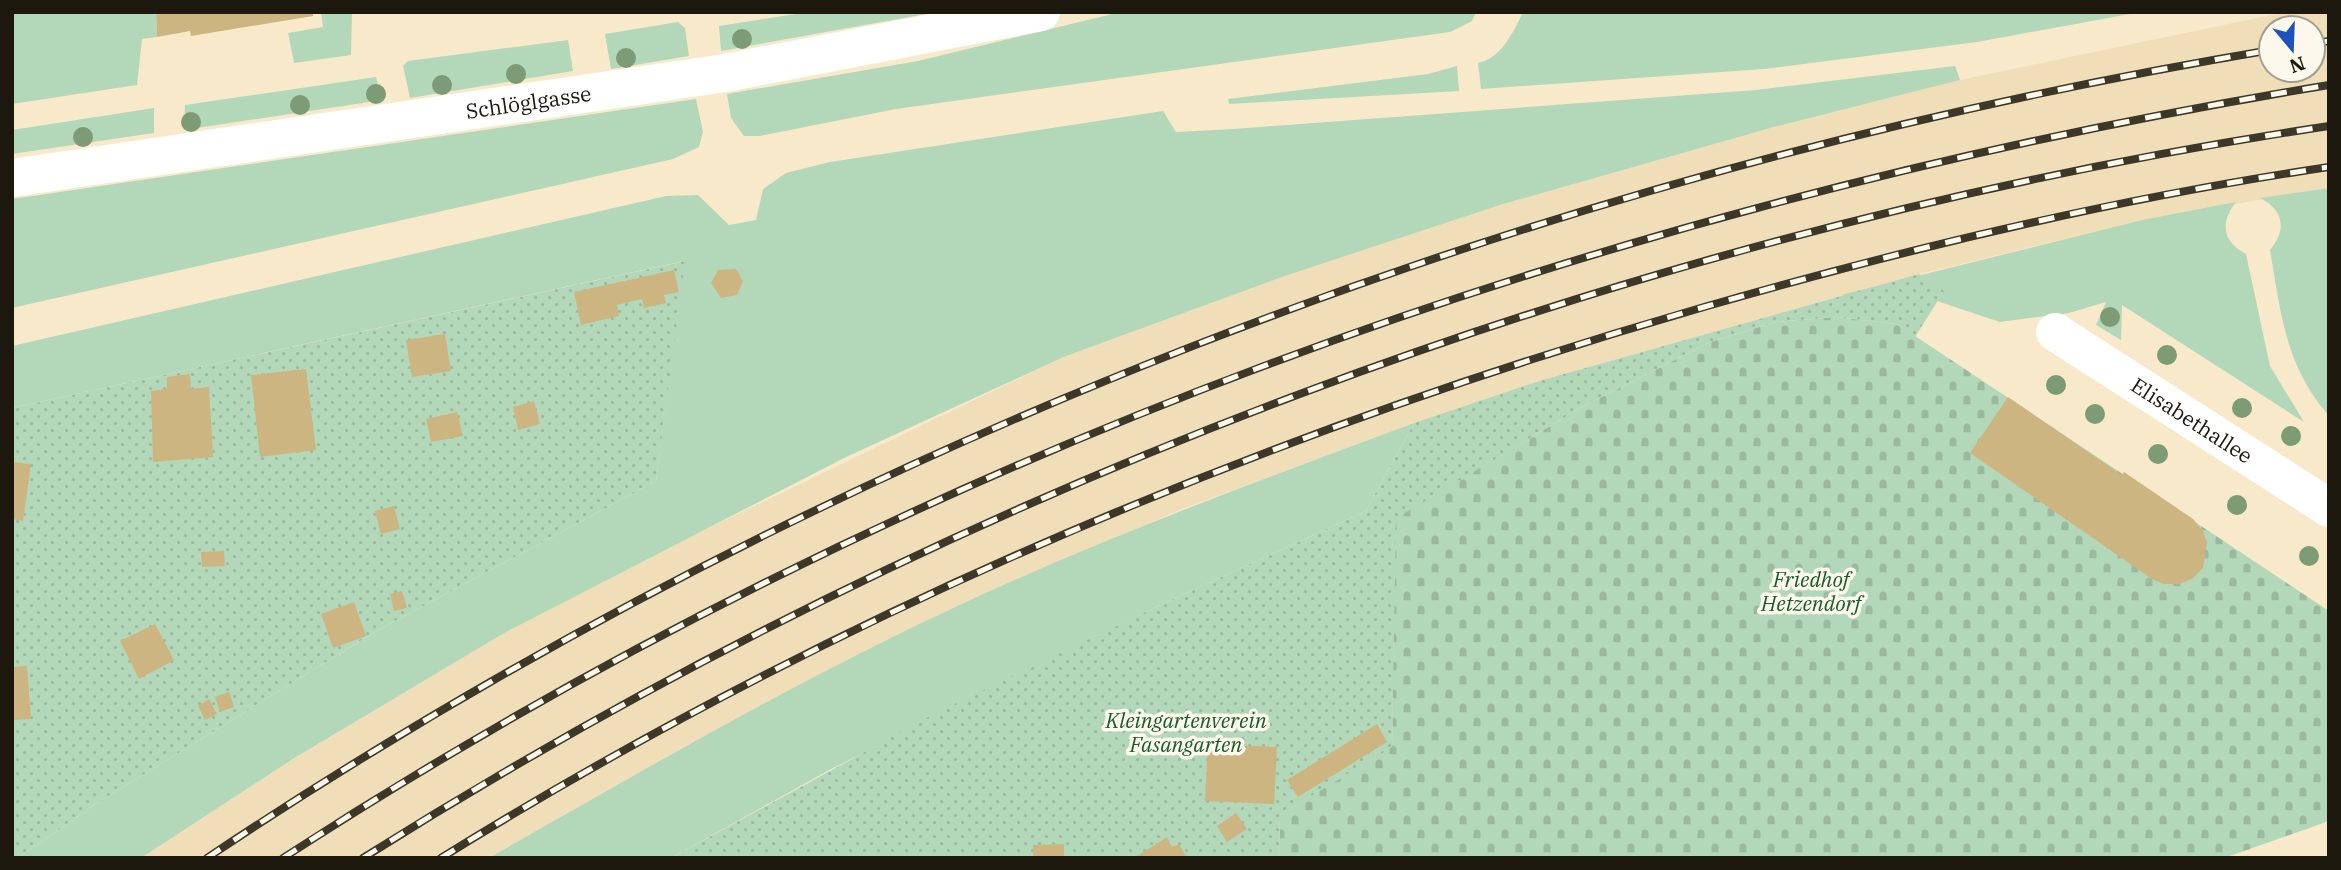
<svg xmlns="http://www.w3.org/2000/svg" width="2341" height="870" viewBox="0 0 2341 870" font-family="'IBM Plex Serif',serif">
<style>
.built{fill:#f0deb9;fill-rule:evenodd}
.green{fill:#b3d8b9}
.cemetery{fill:url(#cemetery-stones)}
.garden{fill:url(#garden-dots)}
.building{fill:#cdb582}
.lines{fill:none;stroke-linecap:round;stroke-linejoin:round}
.minor{stroke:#fff;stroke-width:38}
.rail-casing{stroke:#3d3729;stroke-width:8}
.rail{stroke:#fdf8ec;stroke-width:5;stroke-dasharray:16;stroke-linecap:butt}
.tree{fill:#7d9b74}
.labels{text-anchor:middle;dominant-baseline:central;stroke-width:7;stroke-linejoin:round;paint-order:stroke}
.street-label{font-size:21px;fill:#1d180d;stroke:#fdf8ec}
.park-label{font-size:21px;font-style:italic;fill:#185c2c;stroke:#fdf8ec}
</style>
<defs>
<pattern id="cemetery-stones" width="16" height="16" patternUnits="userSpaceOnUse" patternTransform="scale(1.75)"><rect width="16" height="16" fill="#b3d8b9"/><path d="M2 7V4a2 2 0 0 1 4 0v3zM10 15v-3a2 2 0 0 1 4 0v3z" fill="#9ab99e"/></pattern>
<pattern id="garden-dots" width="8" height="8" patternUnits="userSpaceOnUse" patternTransform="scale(1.75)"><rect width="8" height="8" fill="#b3d8b9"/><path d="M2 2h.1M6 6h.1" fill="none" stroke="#9ab99e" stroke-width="1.8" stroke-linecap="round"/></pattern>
</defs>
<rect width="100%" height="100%" fill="#f8e9cb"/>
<path class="built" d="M 2286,12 L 2329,12 L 2329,188 L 2143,220 L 1919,274 L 1539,381 L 1414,423 L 1182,509 L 951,609 L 682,748 L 489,858 L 141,858 L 296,757 L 506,632 L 663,550 L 1066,356 L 1282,277 L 1500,205 L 1774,127 L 1960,80 ZM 2271,28 L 2313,28 L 2313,70 L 2271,70 Z"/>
<g class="green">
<path d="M 12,12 L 156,12 L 157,37 L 142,39 L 137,85 L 12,104 Z"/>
<path d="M 321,12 L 352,12 L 351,55 L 294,63 L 288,33 L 323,27 Z"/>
<path d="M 809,12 L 937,12 L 721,51 L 719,26 Z"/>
<path d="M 1121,12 L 1476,12 L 1472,21 L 1450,32 L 896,109 L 760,136 L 744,136 L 731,118 L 727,94 L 918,61 Z"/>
<path d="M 1523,12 L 2141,12 L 1977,42 L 1764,69 L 1481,89 L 1478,63 C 1502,58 1513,32 1523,12 Z"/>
<path d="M 678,22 L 685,28 L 689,56 L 611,69 L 605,34 Z"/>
<path d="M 568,40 L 573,71 L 410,98 L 403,66 L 408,61 Z"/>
<path d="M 1457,66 L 1459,91 L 1229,104 L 1228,99 L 1428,74 Z"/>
<path d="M 1955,66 L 1960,80 L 1774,127 L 1500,205 L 1282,277 L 1066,356 L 846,457 L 506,632 L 296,757 L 141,858 L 18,858 L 94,805 L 373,633 L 656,481 L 684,261 L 12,408 L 12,346 L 666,196 L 698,195 L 729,225 L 756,220 L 763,189 L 786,173 L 830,162 L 1163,111 L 1176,132 L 1233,129 L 1756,90 Z"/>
<path d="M 376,77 L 382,100 L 184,130 L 185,105 Z"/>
<path d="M 696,99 L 703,132 L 699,147 L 673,159 L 12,308 L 12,199 Z"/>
<path d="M 154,108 L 154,133 L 12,154 L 12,130 Z"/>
<path d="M 2329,188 L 2329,416 C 2285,365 2281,314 2270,250 C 2287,230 2284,210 2260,198 Z"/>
<path d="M 2236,202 C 2220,223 2222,241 2246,254 L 2270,366 L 2304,422 L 2122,305 L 2121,340 L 2096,325 L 2106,302 L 2069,313 L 2000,322 L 1937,301 L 1896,294 L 1841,295 L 2142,220 Z"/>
<path d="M 1414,423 L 1366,511 L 1156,607 L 831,769 L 671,858 L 489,858 C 641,771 793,683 951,609 C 1102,538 1258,481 1414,423 Z"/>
</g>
<path class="cemetery" d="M 1837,317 L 1897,324 L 2329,611 L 2329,821 L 2224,858 L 1279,858 L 1280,815 L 1392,746 L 1395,518 L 1582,407 L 1710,342 L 1776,322 Z"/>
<g class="garden">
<path d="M 685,261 L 656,481 L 373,633 L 94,805 L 18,858 L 12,858 L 12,408 Z"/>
<path d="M 1919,274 L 1944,291 L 1915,337 L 1897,324 L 1837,317 L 1776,322 L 1710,342 L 1582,407 L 1396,518 L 1392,747 L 1280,815 L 1279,858 L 671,858 L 934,714 L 1156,607 L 1366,511 L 1414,423 L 1539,381 Z"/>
</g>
<g class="building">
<path d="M 156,12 L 313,12 L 313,16 L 191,36 L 190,31 L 157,37 Z"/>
<path d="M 736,269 L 743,281 L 737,295 L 721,298 L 711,283 L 718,270 Z"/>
<path d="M 674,270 L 679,292 L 664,295 L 666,303 L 644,308 L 642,299 L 617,305 L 619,316 L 581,325 L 574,292 Z"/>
<path d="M 445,334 L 451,371 L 412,377 L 406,340 Z"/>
<path d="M 306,369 L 316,450 L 260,457 L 251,375 Z"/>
<path d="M 190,374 L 191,389 L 209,387 L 213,457 L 153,462 L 151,391 L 167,389 L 167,377 Z"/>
<path d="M 2008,397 L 2122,475 L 2124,472 L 2193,519 L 2203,531 L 2207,542 L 2203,568 L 2192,579 L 2179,584 L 2164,584 L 2152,579 L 1970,453 Z"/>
<path d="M 534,401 L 540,424 L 518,430 L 513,407 Z"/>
<path d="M 457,412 L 463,436 L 431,442 L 426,419 Z"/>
<path d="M 12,462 L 31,464 L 23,521 L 12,519 Z"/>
<path d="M 394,506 L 400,529 L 381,534 L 375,511 Z"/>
<path d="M 224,551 L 225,566 L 202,567 L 201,552 Z"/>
<path d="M 402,591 L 407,608 L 394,611 L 390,594 Z"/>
<path d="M 354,602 L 366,636 L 333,648 L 321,614 Z"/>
<path d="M 155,624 L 174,660 L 139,679 L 120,641 Z"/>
<path d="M 27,666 L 31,719 L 12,720 L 12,667 Z"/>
<path d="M 229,692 L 234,707 L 220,712 L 215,697 Z"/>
<path d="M 209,699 L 217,714 L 205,720 L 198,706 Z"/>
<path d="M 1377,724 L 1387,742 L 1298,797 L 1287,780 Z"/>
<path d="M 1208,744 L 1277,747 L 1274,804 L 1205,801 Z"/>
<path d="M 1236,813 L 1247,829 L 1227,842 L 1217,826 Z"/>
<path d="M 1167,837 L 1172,847 L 1179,844 L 1187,858 L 1134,858 Z"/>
<path d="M 1064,844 L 1064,858 L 1033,858 L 1033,845 Z"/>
</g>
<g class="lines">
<g class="minor">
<path id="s1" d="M 12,178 L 725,73 L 1041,12"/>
<path id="s2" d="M 2055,332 L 2329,508"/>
</g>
<defs>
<g id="rail">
<path d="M 2313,44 L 2329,41"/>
<path d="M 207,858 C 824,445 1539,172 2271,50"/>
<path d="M 283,858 C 902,456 1602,204 2329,85"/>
<path d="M 363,858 C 957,484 1635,230 2329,126"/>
<path d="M 441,858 C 832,615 1262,434 1704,307 C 1909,248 2118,198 2329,167"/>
</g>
</defs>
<use href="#rail" class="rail-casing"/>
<use href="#rail" class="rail"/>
</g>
<g class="tree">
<circle cx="742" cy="39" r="10"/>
<circle cx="626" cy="58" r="10"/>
<circle cx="516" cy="74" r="10"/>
<circle cx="442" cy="85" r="10"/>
<circle cx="376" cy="94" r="10"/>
<circle cx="300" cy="105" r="10"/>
<circle cx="191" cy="122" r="10"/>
<circle cx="83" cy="137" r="10"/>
<circle cx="2110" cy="317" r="10"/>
<circle cx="2167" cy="355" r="10"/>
<circle cx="2056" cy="385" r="10"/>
<circle cx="2242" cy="408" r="10"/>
<circle cx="2095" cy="414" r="10"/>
<circle cx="2291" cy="436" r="10"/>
<circle cx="2158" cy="454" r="10"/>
<circle cx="2237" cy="505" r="10"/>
<circle cx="2309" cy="556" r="10"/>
</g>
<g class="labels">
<g class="street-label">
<text stroke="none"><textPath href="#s1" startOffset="522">Schlöglgasse</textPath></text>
<text stroke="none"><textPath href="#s2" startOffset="163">Elisabethallee</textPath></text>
</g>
<g class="park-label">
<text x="1811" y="579">Friedhof<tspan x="1811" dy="24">Hetzendorf</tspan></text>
<text x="1186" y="720">Kleingartenverein<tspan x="1186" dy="24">Fasangarten</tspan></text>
</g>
</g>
<rect width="2341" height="870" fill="none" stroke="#1d180d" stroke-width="28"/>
<g transform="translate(2292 49) rotate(161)"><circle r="33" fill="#fdf8ec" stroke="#a39e93" stroke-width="2"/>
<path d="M0-5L12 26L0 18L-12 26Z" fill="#1c51be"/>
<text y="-10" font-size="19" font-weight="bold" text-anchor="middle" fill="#1d180d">N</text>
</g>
</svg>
